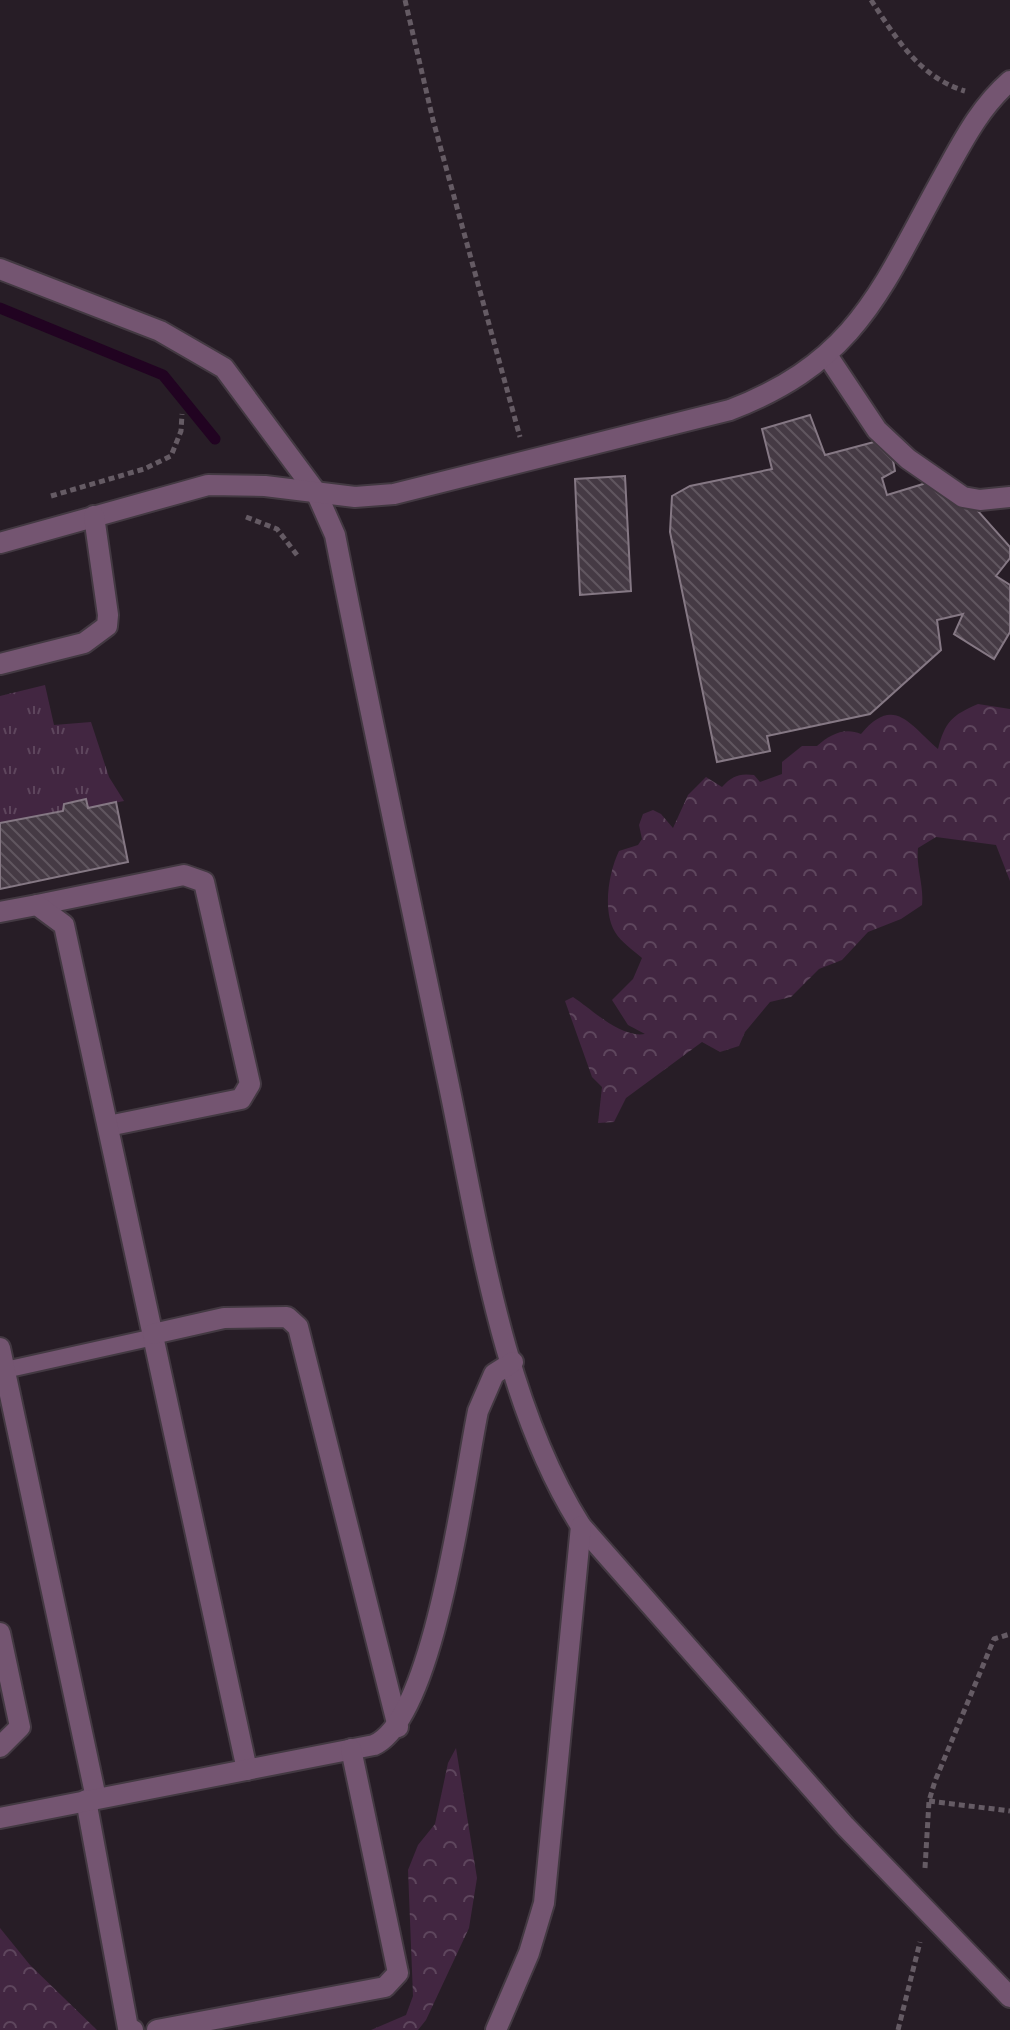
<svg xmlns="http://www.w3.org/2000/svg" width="1010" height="2030" viewBox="0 0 1010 2030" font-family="'PT Sans',sans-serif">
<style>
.forest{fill:url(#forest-crowns)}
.park{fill:url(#park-tufts)}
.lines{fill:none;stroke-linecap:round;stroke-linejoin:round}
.stream{stroke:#210321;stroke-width:11}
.building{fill:url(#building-back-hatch);stroke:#857884;stroke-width:2}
.service-casing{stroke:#433942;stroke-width:20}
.minor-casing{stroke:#433942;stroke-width:24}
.tertiary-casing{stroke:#433942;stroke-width:24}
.path{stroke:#655b64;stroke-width:5;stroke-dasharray:6 4;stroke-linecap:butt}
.service{stroke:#745571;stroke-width:16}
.minor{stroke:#745571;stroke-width:20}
.tertiary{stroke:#745571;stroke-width:20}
</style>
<defs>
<pattern id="forest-crowns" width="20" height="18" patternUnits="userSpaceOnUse" patternTransform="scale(2)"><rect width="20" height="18" fill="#422641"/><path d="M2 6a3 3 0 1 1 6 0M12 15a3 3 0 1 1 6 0" fill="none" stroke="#5e465d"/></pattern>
<pattern id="park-tufts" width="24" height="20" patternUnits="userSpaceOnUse" patternTransform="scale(2)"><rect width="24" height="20" fill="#422641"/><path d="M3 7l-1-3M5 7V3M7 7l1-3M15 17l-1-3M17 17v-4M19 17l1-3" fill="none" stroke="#5e465d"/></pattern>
<pattern id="building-back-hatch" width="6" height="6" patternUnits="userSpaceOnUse" patternTransform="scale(2)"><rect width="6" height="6" fill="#453a44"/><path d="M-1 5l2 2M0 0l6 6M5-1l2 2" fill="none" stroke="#60565f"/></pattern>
</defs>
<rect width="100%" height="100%" fill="#271d26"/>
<g class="forest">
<path d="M 978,704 L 1010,709 L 1010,881 L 996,845 L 936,837 L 918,848 C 916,869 924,884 922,905 L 901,919 L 868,932 L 842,960 L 819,969 L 791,997 L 770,1002 L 745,1032 L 739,1046 L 720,1052 L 702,1042 L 626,1098 L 614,1122 L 598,1123 L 602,1087 L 592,1077 L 565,1001 L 573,997 C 593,1010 620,1038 645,1034 L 628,1025 L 612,1000 L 633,979 L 642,958 C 633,950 621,942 615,932 C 602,911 609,871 619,851 L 638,845 L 642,839 L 639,825 L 643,814 L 653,810 L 661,814 L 673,828 L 688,795 L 706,777 L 722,787 C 732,776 739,773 754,775 L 760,782 L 782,774 L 782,762 L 802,746 L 817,746 C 830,734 845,727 861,734 C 894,694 910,725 938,749 C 945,722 952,715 978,704 Z"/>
<path d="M 456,1748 L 477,1878 L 469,1928 L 426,2020 L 418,2030 L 371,2030 L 406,2015 L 413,1996 L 408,1870 L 418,1845 L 435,1824 L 448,1763 Z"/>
<path d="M 0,1928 L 30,1965 L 97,2030 L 0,2030 Z"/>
</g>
<path class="park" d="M 45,685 L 54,725 L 91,722 L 109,777 L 124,801 L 88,808 L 86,799 L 64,804 L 63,811 L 0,823 L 0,696 Z"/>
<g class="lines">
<path class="stream" d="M 0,308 L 163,375 L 215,439"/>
</g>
<g class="building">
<path d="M 810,415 L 825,455 L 889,438 L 895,471 L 882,478 L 887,495 L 923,484 L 944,473 L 1010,547 L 1010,558 L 996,576 L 1010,585 L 1010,632 L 994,659 L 954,634 L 963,614 L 937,620 L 941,650 L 870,714 L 767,736 L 770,751 L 717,762 L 670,532 L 672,496 L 690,486 L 772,469 L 762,429 Z"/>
<path d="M 625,476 L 631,591 L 580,595 L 575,479 Z"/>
<path d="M 86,799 L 88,808 L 116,802 L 128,862 L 0,889 L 0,823 L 63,811 L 64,804 Z"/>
</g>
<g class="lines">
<defs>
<path id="service" d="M 5,1370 L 154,1337"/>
<g id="minor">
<path d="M 827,355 L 877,430 L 908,459 L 963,497 L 980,500 L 1010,497"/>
<path d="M 316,492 L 335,535 C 371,718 410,899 448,1081 C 478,1224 502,1402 581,1526 L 845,1826 L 1010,1997"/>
<path d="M 37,905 L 184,875 L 204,882 L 250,1084 L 241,1099 L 108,1126"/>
<path d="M 0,912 L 37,905 L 64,925 L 247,1770"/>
<path d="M 153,1334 L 224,1318 L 287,1317 L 298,1327 L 398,1727"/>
<path d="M 0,1348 L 96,1798"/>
<path d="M 0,1633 L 20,1727 L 0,1747"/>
<path d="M 86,1800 L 128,2028 L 133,2030"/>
<path d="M 0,1818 L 374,1745 C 435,1718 464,1478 478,1411 L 494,1374 L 513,1362"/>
<path d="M 157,2030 L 385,1987 L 398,1973 L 351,1749"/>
</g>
<g id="tertiary">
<path d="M 0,269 L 160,331 L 224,368 L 316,492"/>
<path d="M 0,543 L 208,485 L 265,486 L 355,497 L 394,494 L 730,410 C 859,360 881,288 944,175 C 963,141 980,107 1010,81"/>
<path d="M 0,664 L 84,643 L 107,626 L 108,615 L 94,516"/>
<path d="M 496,2030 L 529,1953 L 544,1903 L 581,1526"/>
</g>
</defs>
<use href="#service" class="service-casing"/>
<use href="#minor" class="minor-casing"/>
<use href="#tertiary" class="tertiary-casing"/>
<g class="path">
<path d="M 405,0 L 433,120 L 520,437"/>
<path d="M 871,0 C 896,38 919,77 965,91"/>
<path d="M 51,496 L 144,469 L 171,456 L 181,431 L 182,414"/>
<path d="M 246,517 L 277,529 L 297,555"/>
<path d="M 929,1801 L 1010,1811"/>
<path d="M 925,1868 L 929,1801 L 935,1781 L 994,1639 L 1010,1634"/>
<path d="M 898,2030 L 920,1942"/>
</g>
<use href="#service" class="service"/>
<use href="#minor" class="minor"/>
<use href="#tertiary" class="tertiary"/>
</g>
</svg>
